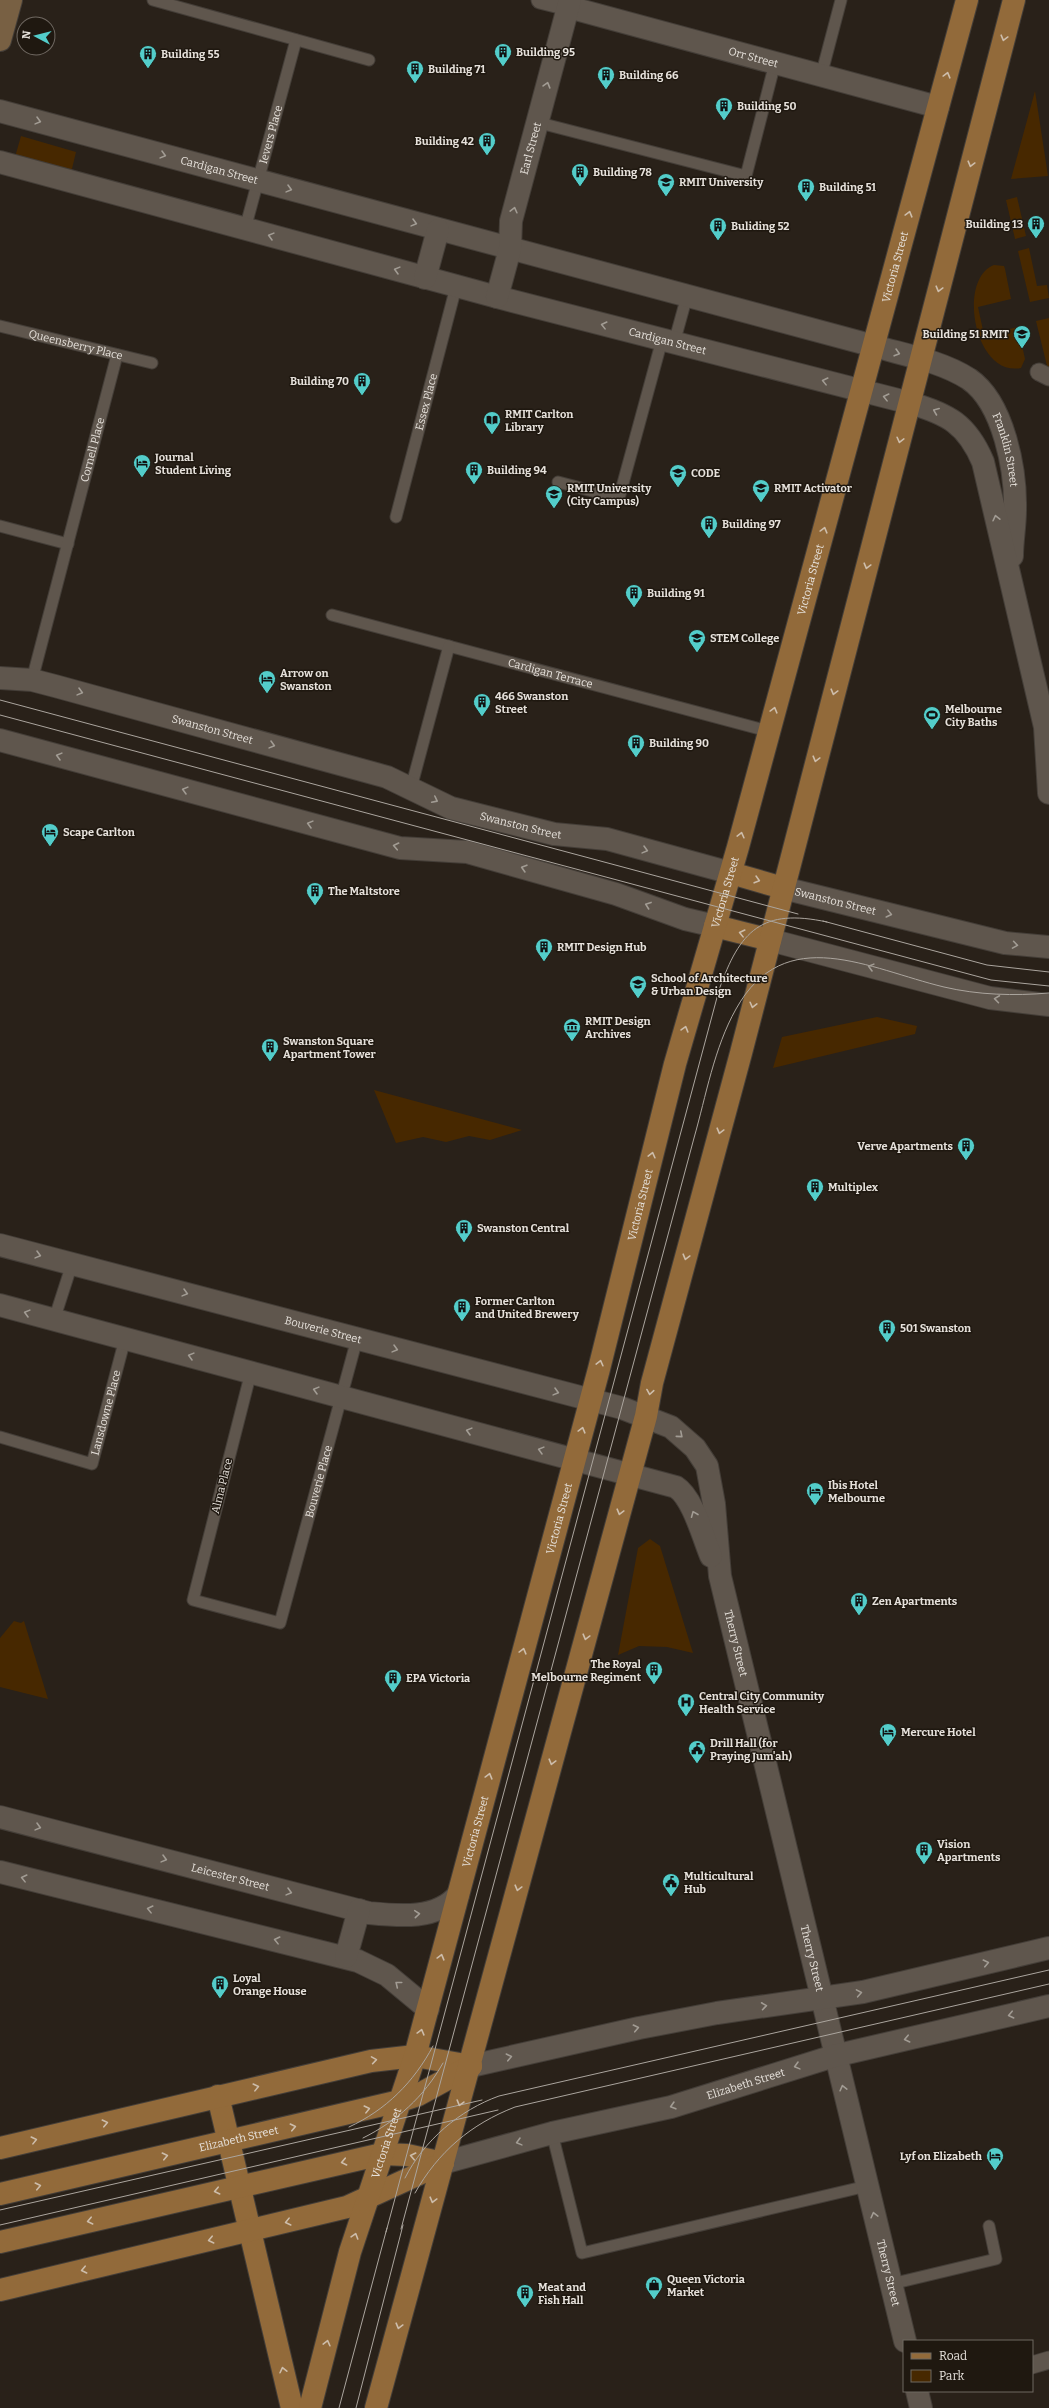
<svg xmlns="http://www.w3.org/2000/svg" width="1049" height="2408" viewBox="0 0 1049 2408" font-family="Bitter,serif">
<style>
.green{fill:#472800}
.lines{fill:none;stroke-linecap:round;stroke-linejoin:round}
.service-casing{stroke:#443e38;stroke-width:13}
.pedestrian-casing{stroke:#443e38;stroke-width:19}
.minor-casing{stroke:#443e38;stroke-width:24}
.tertiary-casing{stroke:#443e38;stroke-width:24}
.secondary-casing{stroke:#443e38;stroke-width:24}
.primary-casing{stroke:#443e38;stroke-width:24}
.service{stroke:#5f564d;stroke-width:11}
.pedestrian{stroke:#5f564d;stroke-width:17}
.minor{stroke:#5f564d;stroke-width:22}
.tertiary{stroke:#5f564d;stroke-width:22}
.secondary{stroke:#786043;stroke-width:22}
.primary{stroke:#926a3a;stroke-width:22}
.tram{stroke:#aba59e;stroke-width:1}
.oneway{stroke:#cdbdab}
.oneway2{stroke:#a29c94}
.labels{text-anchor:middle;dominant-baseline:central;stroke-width:3;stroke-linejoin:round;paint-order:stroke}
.poi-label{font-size:11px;font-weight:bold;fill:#e6e1db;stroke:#1f1810;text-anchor:start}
.street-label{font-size:11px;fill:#e6e1db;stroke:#1f1810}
</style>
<rect width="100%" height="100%" fill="#292119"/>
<g class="green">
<path d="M 1035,91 L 1048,176 L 1011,179 Z"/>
<path d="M 21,136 L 76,152 L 71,173 L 15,157 Z"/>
<path d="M 1017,197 L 1026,236 L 1015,239 L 1006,200 Z"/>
<path d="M 1029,248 L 1037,286 L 1047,285 L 1049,298 L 1030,302 L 1018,251 Z"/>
<path d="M 994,265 L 1004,266 L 1005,269 L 1011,299 L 978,307 L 984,335 L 1018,327 L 1025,359 L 1021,368 C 974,377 957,279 994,265 Z"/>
<path d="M 1049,318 L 1049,374 L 1036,321 Z"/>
<path d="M 877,1017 L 917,1026 L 915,1034 L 773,1068 L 782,1037 Z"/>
<path d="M 374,1090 L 522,1130 L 490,1140 L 469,1136 L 446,1142 L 423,1137 L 396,1143 Z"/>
<path d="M 650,1539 L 660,1546 L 693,1653 L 667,1647 L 639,1646 L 618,1655 L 638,1548 Z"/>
<path d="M 14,1621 L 21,1623 L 24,1621 L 48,1699 L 0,1687 L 0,1638 Z"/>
</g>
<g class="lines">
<defs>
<g id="service">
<path d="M 153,0 L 369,60"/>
<path d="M 821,76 L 841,0"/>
<path d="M 536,122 L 746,176 L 775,63"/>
<path id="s1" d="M 245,229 L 296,40"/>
<path id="s2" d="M 0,326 L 152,363"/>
<path d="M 674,343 L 687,296"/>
<path d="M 558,482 L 619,498 L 662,340"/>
<path id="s3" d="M 396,517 L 456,287"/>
<path d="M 0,526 L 68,544"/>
<path id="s4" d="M 332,615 L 768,731"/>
<path id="s5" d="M 32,680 L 117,355"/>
<path d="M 411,788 L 449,646"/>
<path d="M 54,1320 L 72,1264"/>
<path id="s6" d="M 251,1372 L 193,1600 L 280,1623 L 357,1339"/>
<path id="s7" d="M 0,1437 L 92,1464 L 125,1339"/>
<path d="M 552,2133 L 582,2253 L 867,2186"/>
<path d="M 891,2284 L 996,2259 L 989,2226"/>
</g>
<g id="pedestrian">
<path d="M 540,0 L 568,7"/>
<path d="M 1039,372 L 1049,377"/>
<path d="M 1032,2365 L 1049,2360"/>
</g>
<g id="minor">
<path id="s8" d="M 568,7 L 938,107"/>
<path id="s9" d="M 0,111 L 874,346 C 905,355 941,361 969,379 C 1004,403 1016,471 1015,510 C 1015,526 1012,541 1012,556"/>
<path id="s10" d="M 0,162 L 497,297 L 910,403 C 948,414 967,424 983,462 L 1045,727 L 1049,793"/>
<path d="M 425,278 L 438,230"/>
<path id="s11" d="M 497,297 L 510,249 L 511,221 L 570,0"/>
<path id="s12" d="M 783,888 L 1005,943 L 1049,947"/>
<path d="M 770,940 L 990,998 L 1049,1005"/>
<path id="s13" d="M 0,1245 L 622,1408 L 671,1427 L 695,1448 L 707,1466 L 714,1504 L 720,1576 L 905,2341"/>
<path d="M 0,1305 L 676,1487 C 693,1498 703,1537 711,1556"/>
<path id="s14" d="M 0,1817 L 369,1913 C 399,1916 437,1920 458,1895"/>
<path d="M 0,1872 L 358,1961 L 387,1975 L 428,2009"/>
<path d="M 346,1957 L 359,1910"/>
<path d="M 917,2391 L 921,2408"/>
</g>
<g id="tertiary">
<path id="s15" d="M 0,678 L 32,680 L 55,686 L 387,777 L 451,808 L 554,834 L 607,839 L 731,873"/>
<path d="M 0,740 L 400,848 L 467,852 L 616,894 L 685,919 L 715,926"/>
<path d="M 471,2066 L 639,2028 L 717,2013 L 863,1992 L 1049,1948"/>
<path id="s16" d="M 443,2163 L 552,2133 L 671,2107 L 834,2056 L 1049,2006"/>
</g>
<path id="secondary" d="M 0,40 L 11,0"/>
<g id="primary">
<path d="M 731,873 L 783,888"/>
<path d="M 715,926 L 770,940"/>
<path d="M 218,2096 L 292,2408"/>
<path d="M 0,2148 L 371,2061 L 415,2056 L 471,2066"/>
<path id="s17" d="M 0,2194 L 400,2101 L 418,2095 L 471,2066"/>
<path d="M 0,2242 L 382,2154 L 407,2155 L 443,2163"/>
<path d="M 0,2290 L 347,2207 L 443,2163"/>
<path id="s18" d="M 310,2408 L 350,2252 L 415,2056 L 599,1369 L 675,1064 L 738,847 L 967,0"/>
<path d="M 376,2408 L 646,1416 L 652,1383 L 741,1053 L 1014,0"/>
</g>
</defs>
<use href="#service" class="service-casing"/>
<use href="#pedestrian" class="pedestrian-casing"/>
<use href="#minor" class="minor-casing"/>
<use href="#tertiary" class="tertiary-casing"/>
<use href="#secondary" class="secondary-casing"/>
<use href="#primary" class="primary-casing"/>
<use href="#service" class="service"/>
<use href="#pedestrian" class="pedestrian"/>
<use href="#minor" class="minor"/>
<use href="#tertiary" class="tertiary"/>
<use href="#secondary" class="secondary"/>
<use href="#primary" class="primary"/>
<g class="tram">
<path d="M 0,700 L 798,914"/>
<path d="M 0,715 L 991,980 L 1049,986"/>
<path d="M 823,921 L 987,965 L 1049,972"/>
<path d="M 349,2127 C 386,2110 414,2082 433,2046"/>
<path d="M 363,2138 C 397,2121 424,2097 443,2063"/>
<path d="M 405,2178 C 424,2140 460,2110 499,2096 L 1049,1970"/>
<path d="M 415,2193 C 438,2152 471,2124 515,2107 L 1049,1984"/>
<path d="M 0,2210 L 482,2100"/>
<path d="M 0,2225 L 498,2110"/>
<path d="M 401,2229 L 694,1138 C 706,1096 714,1048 736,1009 C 785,921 869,969 944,987 C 978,995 1014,996 1049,993"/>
<path d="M 386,2232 L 719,990 C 740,930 762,908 827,922"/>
<path d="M 339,2408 L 387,2228"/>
<path d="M 356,2408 L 403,2225"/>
</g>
</g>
<defs><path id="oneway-chevron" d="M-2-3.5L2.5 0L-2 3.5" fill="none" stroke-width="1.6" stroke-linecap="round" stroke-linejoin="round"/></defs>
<g class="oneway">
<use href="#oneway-chevron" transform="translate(1004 38) rotate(105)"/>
<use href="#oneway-chevron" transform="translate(947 75) rotate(-75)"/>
<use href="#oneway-chevron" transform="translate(971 164) rotate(105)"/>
<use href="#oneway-chevron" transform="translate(909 214) rotate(-75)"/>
<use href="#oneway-chevron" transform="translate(939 289) rotate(105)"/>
<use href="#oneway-chevron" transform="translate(900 440) rotate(104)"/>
<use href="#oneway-chevron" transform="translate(824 530) rotate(-75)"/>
<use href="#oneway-chevron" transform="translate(867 566) rotate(105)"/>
<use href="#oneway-chevron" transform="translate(834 692) rotate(105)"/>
<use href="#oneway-chevron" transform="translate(774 710) rotate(-75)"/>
<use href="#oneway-chevron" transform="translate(816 759) rotate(105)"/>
<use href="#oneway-chevron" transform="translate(741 835) rotate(-76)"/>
<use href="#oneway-chevron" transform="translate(757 880) rotate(16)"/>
<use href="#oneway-chevron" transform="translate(742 933) rotate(-166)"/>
<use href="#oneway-chevron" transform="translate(753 1005) rotate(104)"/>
<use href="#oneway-chevron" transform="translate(685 1029) rotate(-74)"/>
<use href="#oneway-chevron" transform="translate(720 1131) rotate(105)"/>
<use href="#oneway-chevron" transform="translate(652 1155) rotate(-76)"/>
<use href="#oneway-chevron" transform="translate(686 1257) rotate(105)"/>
<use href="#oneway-chevron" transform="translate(600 1363) rotate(-76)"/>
<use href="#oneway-chevron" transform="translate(650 1392) rotate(99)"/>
<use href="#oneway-chevron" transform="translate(582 1430) rotate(-75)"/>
<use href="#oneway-chevron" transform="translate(620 1512) rotate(105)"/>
<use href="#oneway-chevron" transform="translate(586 1637) rotate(105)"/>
<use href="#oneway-chevron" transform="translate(523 1651) rotate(-75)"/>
<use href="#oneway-chevron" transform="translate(552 1762) rotate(105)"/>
<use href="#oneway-chevron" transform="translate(489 1776) rotate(-75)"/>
<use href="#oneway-chevron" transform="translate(518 1888) rotate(105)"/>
<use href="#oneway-chevron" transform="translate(441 1957) rotate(-75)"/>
<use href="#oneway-chevron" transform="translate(421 2032) rotate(-75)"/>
<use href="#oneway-chevron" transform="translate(374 2060) rotate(-9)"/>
<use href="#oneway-chevron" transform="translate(256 2087) rotate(-14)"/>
<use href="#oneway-chevron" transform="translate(460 2103) rotate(106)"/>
<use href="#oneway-chevron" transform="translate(367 2109) rotate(-14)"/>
<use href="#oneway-chevron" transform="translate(105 2123) rotate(-13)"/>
<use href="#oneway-chevron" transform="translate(293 2127) rotate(-13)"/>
<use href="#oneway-chevron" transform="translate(34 2140) rotate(-14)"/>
<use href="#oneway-chevron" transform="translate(165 2156) rotate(-13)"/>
<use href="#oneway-chevron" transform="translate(413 2156) rotate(-168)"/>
<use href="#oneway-chevron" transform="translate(344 2162) rotate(168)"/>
<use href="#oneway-chevron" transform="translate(38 2186) rotate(-13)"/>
<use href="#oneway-chevron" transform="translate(217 2191) rotate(167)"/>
<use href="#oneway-chevron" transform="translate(433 2200) rotate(105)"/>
<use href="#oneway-chevron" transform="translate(90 2221) rotate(167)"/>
<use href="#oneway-chevron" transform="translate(288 2222) rotate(166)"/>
<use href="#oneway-chevron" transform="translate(355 2236) rotate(-73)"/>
<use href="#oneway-chevron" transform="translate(211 2240) rotate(167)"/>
<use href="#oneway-chevron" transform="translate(84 2270) rotate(167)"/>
<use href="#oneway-chevron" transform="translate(399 2326) rotate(105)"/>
<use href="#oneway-chevron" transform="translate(327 2343) rotate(-76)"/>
<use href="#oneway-chevron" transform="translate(283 2370) rotate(-103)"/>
</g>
<g class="oneway2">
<use href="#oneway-chevron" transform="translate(547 85) rotate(-74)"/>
<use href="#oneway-chevron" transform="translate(38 121) rotate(15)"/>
<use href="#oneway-chevron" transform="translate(163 155) rotate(15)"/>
<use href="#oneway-chevron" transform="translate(289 189) rotate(15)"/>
<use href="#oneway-chevron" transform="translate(514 210) rotate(-76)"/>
<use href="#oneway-chevron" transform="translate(414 223) rotate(15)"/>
<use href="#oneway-chevron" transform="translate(271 236) rotate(-165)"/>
<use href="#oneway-chevron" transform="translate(397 270) rotate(-165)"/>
<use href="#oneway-chevron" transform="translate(604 325) rotate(-166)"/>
<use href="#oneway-chevron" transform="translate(897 353) rotate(16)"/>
<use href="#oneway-chevron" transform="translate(825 381) rotate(-166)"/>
<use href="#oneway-chevron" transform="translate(886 397) rotate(-166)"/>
<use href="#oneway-chevron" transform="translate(936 411) rotate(-158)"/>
<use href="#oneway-chevron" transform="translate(996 518) rotate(-103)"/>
<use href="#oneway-chevron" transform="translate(80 692) rotate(15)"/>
<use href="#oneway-chevron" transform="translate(272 745) rotate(15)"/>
<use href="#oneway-chevron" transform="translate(59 756) rotate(-165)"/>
<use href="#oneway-chevron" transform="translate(185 790) rotate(-165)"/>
<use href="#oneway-chevron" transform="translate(435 800) rotate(27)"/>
<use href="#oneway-chevron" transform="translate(310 824) rotate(-165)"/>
<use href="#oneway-chevron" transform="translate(396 846) rotate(-168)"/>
<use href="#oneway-chevron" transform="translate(645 850) rotate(15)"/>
<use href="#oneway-chevron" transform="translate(524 868) rotate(-164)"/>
<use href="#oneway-chevron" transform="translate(648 905) rotate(-160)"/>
<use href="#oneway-chevron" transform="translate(889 914) rotate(14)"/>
<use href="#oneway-chevron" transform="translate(1015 945) rotate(9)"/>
<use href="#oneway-chevron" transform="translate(871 967) rotate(-165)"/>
<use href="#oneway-chevron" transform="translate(997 999) rotate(-172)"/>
<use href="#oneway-chevron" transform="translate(38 1255) rotate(15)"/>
<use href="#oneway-chevron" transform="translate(185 1293) rotate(15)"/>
<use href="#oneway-chevron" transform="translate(27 1313) rotate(-165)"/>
<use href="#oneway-chevron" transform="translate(395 1349) rotate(15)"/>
<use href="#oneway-chevron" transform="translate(191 1356) rotate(-165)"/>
<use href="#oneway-chevron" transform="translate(316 1390) rotate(-165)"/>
<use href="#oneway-chevron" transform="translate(556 1392) rotate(15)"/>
<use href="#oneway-chevron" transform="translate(469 1431) rotate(-165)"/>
<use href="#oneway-chevron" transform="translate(680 1435) rotate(40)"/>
<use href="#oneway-chevron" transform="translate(541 1450) rotate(-165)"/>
<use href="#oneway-chevron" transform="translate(694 1514) rotate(-112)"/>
<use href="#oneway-chevron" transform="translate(38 1827) rotate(15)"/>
<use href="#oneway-chevron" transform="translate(164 1859) rotate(15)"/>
<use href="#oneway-chevron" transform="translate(24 1878) rotate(-166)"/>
<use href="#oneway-chevron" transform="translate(289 1892) rotate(15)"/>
<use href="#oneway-chevron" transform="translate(150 1909) rotate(-166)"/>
<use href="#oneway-chevron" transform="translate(417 1914) rotate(-5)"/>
<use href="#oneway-chevron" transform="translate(277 1940) rotate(-166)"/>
<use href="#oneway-chevron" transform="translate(986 1963) rotate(-13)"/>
<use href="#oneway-chevron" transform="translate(398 1984) rotate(-141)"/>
<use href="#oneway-chevron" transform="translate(859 1993) rotate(-10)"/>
<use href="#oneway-chevron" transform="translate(764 2006) rotate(-8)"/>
<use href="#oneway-chevron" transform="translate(1011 2015) rotate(167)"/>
<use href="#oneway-chevron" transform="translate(636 2028) rotate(-12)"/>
<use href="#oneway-chevron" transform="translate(907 2039) rotate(167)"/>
<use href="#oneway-chevron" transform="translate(509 2057) rotate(-13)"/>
<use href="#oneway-chevron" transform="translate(797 2066) rotate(165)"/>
<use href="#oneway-chevron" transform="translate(843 2088) rotate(-104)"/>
<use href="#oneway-chevron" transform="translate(673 2106) rotate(164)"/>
<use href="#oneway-chevron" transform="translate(519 2142) rotate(165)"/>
<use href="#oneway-chevron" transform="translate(874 2215) rotate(-104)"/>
</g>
<defs>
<symbol id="building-pin" viewBox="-11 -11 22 30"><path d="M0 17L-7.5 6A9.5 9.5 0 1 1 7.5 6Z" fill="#53cdca" stroke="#1f1810"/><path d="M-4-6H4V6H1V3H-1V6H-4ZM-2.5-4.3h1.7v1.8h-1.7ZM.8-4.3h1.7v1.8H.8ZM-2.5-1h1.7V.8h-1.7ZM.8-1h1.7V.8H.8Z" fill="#111"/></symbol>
<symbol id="university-pin" viewBox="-11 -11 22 30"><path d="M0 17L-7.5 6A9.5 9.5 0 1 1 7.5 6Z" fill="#53cdca" stroke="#1f1810"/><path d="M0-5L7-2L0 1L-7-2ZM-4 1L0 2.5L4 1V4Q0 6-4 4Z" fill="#111"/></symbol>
<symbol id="library-pin" viewBox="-11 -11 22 30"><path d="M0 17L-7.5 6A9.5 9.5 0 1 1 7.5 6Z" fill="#53cdca" stroke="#1f1810"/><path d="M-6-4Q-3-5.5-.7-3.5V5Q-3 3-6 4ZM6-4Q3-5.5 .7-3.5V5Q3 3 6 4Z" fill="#111"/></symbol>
<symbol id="hotel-pin" viewBox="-11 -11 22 30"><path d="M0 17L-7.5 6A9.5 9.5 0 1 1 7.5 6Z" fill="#53cdca" stroke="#1f1810"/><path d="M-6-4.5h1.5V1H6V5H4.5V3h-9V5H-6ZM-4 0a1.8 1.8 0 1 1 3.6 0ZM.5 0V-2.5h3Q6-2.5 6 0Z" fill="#111"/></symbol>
<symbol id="stadium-pin" viewBox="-11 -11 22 30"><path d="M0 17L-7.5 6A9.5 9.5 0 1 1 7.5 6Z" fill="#53cdca" stroke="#1f1810"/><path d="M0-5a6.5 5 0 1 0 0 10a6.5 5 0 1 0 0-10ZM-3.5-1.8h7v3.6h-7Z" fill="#111"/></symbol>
<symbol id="museum-pin" viewBox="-11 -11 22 30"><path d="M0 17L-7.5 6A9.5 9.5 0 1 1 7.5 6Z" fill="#53cdca" stroke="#1f1810"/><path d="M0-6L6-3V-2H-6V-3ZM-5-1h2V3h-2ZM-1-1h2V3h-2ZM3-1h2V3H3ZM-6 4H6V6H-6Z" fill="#111"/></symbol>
<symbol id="hospital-pin" viewBox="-11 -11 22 30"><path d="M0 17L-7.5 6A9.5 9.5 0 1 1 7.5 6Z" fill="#53cdca" stroke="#1f1810"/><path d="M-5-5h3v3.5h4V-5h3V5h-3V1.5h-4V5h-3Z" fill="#111"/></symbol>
<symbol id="civic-pin" viewBox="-11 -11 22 30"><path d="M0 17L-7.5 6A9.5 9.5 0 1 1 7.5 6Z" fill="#53cdca" stroke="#1f1810"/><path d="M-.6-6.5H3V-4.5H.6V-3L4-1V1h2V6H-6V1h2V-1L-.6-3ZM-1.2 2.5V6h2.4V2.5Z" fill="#111"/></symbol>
<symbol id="shop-pin" viewBox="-11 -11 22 30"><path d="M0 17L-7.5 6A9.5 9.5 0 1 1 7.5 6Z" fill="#53cdca" stroke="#1f1810"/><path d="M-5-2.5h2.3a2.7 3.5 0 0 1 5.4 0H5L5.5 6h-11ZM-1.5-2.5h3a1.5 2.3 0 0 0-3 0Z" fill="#111"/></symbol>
</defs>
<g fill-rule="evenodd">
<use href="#building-pin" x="493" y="42" width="20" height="27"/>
<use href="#building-pin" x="138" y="44" width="20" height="27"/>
<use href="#building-pin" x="405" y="59" width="20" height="27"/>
<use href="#building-pin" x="596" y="65" width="20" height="27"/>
<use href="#building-pin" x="714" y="96" width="20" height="27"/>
<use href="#building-pin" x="477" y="131" width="20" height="27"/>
<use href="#building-pin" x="570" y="162" width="20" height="27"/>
<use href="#university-pin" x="656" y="172" width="20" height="27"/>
<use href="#building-pin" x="796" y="177" width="20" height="27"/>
<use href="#building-pin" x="1026" y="214" width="20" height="27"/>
<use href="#building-pin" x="708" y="216" width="20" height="27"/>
<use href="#university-pin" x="1012" y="324" width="20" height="27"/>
<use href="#building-pin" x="352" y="371" width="20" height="27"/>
<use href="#library-pin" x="482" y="410" width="20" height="27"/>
<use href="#hotel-pin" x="132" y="453" width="20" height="27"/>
<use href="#building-pin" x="464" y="460" width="20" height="27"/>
<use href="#university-pin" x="668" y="463" width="20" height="27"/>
<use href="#university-pin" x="751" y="478" width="20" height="27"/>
<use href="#university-pin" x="544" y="484" width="20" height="27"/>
<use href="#building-pin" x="699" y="514" width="20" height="27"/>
<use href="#building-pin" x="624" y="583" width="20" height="27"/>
<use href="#university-pin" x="687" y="628" width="20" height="27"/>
<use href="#hotel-pin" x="257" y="669" width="20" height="27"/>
<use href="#building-pin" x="472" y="692" width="20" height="27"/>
<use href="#stadium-pin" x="922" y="705" width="20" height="27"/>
<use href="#building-pin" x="626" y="733" width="20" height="27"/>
<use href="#hotel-pin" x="40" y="822" width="20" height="27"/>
<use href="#building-pin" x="305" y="881" width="20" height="27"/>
<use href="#building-pin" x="534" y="937" width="20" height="27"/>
<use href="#university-pin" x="628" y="974" width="20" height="27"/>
<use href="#museum-pin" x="562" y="1017" width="20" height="27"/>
<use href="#building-pin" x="260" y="1037" width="20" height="27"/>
<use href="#building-pin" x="956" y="1136" width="20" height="27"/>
<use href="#building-pin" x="805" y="1177" width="20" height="27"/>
<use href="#building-pin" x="454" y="1218" width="20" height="27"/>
<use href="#building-pin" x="452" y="1297" width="20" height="27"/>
<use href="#building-pin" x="877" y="1318" width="20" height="27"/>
<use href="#hotel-pin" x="805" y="1481" width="20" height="27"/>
<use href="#building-pin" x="849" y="1591" width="20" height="27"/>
<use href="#building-pin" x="644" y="1660" width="20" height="27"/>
<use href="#building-pin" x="383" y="1668" width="20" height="27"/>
<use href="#hospital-pin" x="676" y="1692" width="20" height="27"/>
<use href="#hotel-pin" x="878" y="1722" width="20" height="27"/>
<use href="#civic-pin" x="687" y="1739" width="20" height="27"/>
<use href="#building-pin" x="914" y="1840" width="20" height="27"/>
<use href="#civic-pin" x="661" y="1872" width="20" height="27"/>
<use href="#building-pin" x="210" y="1974" width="20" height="27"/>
<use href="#hotel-pin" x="985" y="2146" width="20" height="27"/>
<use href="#shop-pin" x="644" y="2275" width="20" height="27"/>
<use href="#building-pin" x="515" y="2283" width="20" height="27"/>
</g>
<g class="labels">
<g class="poi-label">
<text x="516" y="52">Building 95</text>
<text x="161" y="54">Building 55</text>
<text x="428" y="69">Building 71</text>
<text x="619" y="75">Building 66</text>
<text x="737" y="106">Building 50</text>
<text x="474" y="141" text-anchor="end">Building 42</text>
<text x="593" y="172">Building 78</text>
<text x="679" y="182">RMIT University</text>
<text x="819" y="187">Building 51</text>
<text x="1023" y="224" text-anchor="end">Building 13</text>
<text x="731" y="226">Buliding 52</text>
<text x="1009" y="334" text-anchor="end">Building 51 RMIT</text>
<text x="349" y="381" text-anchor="end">Building 70</text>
<text x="505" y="414">RMIT Carlton<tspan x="505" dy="13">Library</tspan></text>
<text x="155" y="457">Journal<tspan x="155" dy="13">Student Living</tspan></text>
<text x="487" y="470">Building 94</text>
<text x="691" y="473">CODE</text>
<text x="567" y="488">RMIT University<tspan x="567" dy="13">(City Campus)</tspan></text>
<text x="774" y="488">RMIT Activator</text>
<text x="722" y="524">Building 97</text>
<text x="647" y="593">Building 91</text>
<text x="710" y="638">STEM College</text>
<text x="280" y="673">Arrow on<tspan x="280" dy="13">Swanston</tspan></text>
<text x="495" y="696">466 Swanston<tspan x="495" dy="13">Street</tspan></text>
<text x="945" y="709">Melbourne<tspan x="945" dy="13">City Baths</tspan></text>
<text x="649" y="743">Building 90</text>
<text x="63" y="832">Scape Carlton</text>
<text x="328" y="891">The Maltstore</text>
<text x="557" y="947">RMIT Design Hub</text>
<text x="651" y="978">School of Architecture<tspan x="651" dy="13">&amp; Urban Design</tspan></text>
<text x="585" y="1021">RMIT Design<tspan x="585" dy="13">Archives</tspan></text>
<text x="283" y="1041">Swanston Square<tspan x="283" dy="13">Apartment Tower</tspan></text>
<text x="953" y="1146" text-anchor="end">Verve Apartments</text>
<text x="828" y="1187">Multiplex</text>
<text x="477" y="1228">Swanston Central</text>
<text x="475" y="1301">Former Carlton<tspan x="475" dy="13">and United Brewery</tspan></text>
<text x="900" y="1328">501 Swanston</text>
<text x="828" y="1485">Ibis Hotel<tspan x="828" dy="13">Melbourne</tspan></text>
<text x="872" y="1601">Zen Apartments</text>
<text x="641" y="1664" text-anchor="end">The Royal<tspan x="641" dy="13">Melbourne Regiment</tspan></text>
<text x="406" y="1678">EPA Victoria</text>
<text x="699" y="1696">Central City Community<tspan x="699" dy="13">Health Service</tspan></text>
<text x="901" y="1732">Mercure Hotel</text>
<text x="710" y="1743">Drill Hall (for<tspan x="710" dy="13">Praying Jum'ah)</tspan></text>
<text x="937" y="1844">Vision<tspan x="937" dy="13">Apartments</tspan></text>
<text x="684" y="1876">Multicultural<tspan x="684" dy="13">Hub</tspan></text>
<text x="233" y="1978">Loyal<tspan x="233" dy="13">Orange House</tspan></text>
<text x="982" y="2156" text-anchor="end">Lyf on Elizabeth</text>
<text x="667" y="2279">Queen Victoria<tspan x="667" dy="13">Market</tspan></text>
<text x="538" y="2287">Meat and<tspan x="538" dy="13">Fish Hall</tspan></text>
</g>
<g class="street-label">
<text stroke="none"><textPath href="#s8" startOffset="192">Orr Street</textPath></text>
<text stroke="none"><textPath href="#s1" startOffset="98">Ievers Place</textPath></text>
<text stroke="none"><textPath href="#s11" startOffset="153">Earl Street</textPath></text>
<text stroke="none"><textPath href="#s9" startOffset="227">Cardigan Street</textPath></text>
<text stroke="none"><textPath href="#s18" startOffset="2220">Victoria Street</textPath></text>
<text stroke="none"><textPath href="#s10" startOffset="691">Cardigan Street</textPath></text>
<text stroke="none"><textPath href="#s2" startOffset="78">Queensberry Place</textPath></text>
<text stroke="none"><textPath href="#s3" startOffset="119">Essex Place</textPath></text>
<text stroke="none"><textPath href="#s5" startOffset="238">Cornell Place</textPath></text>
<text stroke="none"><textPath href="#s9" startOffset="1088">Franklin Street</textPath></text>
<text stroke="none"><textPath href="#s18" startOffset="1896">Victoria Street</textPath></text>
<text stroke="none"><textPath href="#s4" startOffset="226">Cardigan Terrace</textPath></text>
<text stroke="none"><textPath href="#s15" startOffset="219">Swanston Street</textPath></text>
<text stroke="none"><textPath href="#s15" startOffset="543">Swanston Street</textPath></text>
<text stroke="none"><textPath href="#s18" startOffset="1572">Victoria Street</textPath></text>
<text stroke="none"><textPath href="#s12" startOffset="54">Swanston Street</textPath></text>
<text stroke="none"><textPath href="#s18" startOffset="1248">Victoria Street</textPath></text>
<text stroke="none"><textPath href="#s13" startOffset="334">Bouverie Street</textPath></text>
<text stroke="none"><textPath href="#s7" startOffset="149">Lansdowne Place</textPath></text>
<text stroke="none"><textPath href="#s6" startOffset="472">Bouverie Place</textPath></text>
<text transform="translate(222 1486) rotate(-76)">Alma Place</text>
<text stroke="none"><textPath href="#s18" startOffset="924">Victoria Street</textPath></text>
<text stroke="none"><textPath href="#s13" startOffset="929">Therry Street</textPath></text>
<text stroke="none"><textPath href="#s18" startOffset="600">Victoria Street</textPath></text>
<text stroke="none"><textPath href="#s14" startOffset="238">Leicester Street</textPath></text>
<text stroke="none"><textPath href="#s13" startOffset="1253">Therry Street</textPath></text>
<text stroke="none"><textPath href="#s16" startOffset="313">Elizabeth Street</textPath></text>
<text stroke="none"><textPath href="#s17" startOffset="245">Elizabeth Street</textPath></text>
<text stroke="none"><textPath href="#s18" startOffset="276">Victoria Street</textPath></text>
<text stroke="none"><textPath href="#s13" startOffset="1577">Therry Street</textPath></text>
</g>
</g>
<rect x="903" y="2340" width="130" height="52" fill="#1f1810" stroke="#6f6861"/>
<rect x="911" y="2353" width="20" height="6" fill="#926a3a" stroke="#6f6861"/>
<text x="939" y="2360" font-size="12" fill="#e6e1db">Road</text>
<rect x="911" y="2370" width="20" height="12" fill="#472800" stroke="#6f6861"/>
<text x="939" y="2380" font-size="12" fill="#e6e1db">Park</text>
<g transform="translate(36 36) rotate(277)"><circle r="19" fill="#1f1810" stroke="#6f6861"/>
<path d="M0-3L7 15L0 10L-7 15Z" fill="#53cdca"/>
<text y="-6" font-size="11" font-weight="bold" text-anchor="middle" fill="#e6e1db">N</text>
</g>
</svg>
